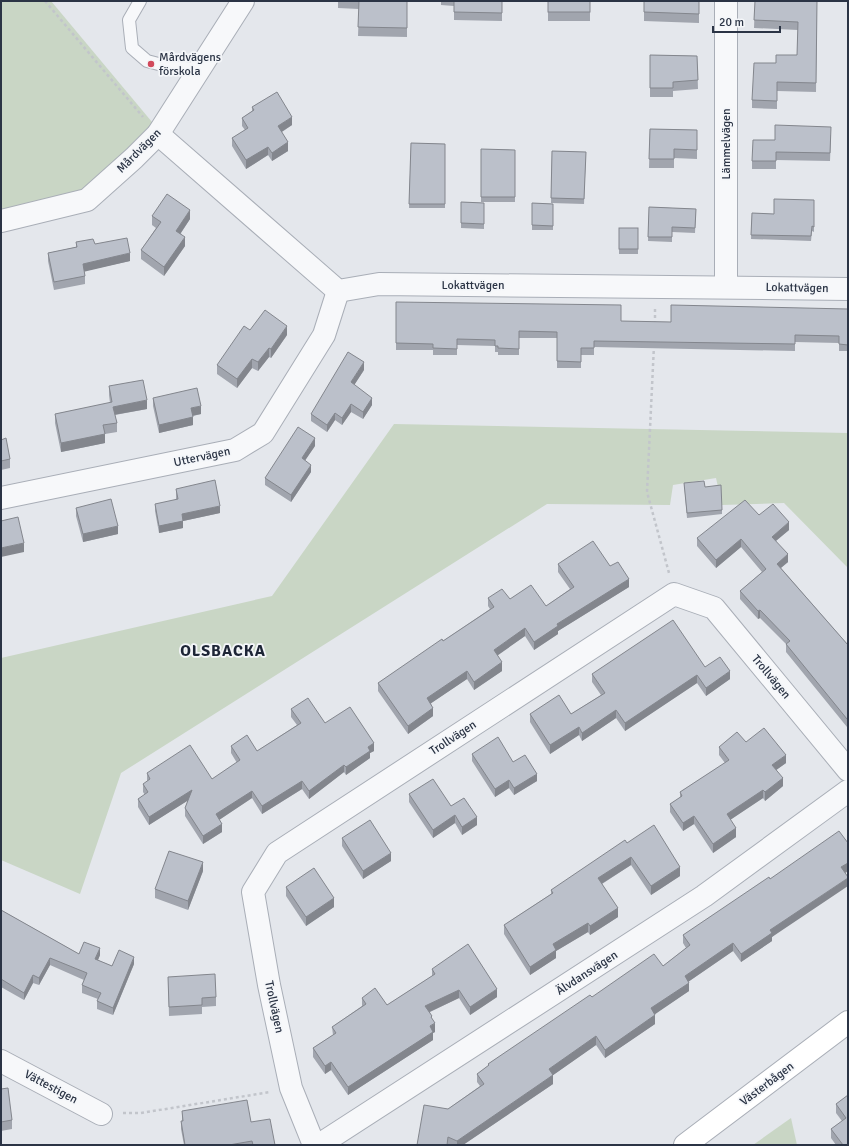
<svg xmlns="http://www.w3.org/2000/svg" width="849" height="1146" viewBox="0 0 849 1146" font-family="Signika,sans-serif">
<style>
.green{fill:#c9d6c5}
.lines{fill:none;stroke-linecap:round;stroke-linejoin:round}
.lane-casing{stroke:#a9aeb7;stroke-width:14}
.street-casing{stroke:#a9aeb7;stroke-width:24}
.secondary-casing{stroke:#a9aeb7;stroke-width:24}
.path{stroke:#c2c5cb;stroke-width:2.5;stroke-dasharray:3 3;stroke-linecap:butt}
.lane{stroke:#f7f8fa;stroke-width:12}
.street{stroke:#f7f8fa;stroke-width:22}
.secondary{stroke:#fff;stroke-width:22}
.wall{fill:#a1a5ae}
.shaded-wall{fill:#83868d}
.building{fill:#bbc0ca;stroke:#83868d}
.poi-dot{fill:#d1495b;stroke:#f4f6f9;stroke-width:1.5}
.labels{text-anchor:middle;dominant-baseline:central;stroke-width:3.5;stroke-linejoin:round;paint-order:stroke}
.poi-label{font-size:12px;fill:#2b3445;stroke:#f4f6f9;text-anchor:start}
.street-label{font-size:12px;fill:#2b3445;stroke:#f4f6f9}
.district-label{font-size:16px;font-weight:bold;letter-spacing:1px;fill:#1d2536;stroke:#f4f6f9}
</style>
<rect width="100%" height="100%" fill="#e4e7ec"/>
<g class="green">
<path d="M 1,1 L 51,1 L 157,128 L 87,200 L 1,221 Z"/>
<path d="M 394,424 L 848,433 L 848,568 L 784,503 L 722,505 L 716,478 L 673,485 L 670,505 L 547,504 L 121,773 L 80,894 L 1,860 L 1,658 L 272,596 Z"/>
<path d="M 791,1118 L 797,1145 L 753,1145 Z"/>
</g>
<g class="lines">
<defs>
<path id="lane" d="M 140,1 L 129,20 L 132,48 L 147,61 L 170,67 L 200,69"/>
<g id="street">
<path d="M 726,1 L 726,287"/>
<path d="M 158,134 L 338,291 L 379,284 L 848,289"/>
<path d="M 1,221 L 87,200 L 134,158 L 158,134 L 243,1"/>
<path d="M 1,498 L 235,450 L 263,433 L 324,335 L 338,291"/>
<path d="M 1,1061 L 101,1114"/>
<path d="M 314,1145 L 291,1088 L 269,985 L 253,892 L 277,853 L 674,594 L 714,608 L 848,770"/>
<path d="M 319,1145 L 704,896 L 848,791"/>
</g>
<path id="secondary" d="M 685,1145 L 848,1022"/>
</defs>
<use href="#lane" class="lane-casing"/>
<use href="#street" class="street-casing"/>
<use href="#secondary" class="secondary-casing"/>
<g class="path">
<path d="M 45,1 L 143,117"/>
<path d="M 655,324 L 655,309"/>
<path d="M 654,345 L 647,492 L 669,573"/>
<path d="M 123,1113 L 141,1113 L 270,1092"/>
</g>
<use href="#lane" class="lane"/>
<use href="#street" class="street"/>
<use href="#secondary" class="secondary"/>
</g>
<g class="wall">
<path d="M 338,1 L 407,1 L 407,37 L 358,36 L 359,9 L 338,8 Z"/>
<path d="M 441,1 L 502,1 L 502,21 L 454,20 L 454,6 L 441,5 Z"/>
<rect x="548" y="1" width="42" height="20"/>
<path d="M 644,1 L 699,1 L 699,23 L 644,21 Z"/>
<path d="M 755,1 L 817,1 L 816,92 L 777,91 L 777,109 L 752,108 L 752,100 L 776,63 L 797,55 L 798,30 L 754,28 Z"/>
<path d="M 650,55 L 697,56 L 698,89 L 673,91 L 673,97 L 650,97 Z"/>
<path d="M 252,107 L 292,125 L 282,132 L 288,151 L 272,161 L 268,155 L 246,169 L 232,146 L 232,138 L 245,130 L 242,126 L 242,118 L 252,111 Z"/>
<path d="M 650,129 L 697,130 L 697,159 L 674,158 L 674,168 L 649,168 Z"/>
<path d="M 831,135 L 830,161 L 776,160 L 776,169 L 752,169 L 752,161 L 775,140 Z"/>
<path d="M 411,143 L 445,144 L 445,208 L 409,208 Z"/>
<path d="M 481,149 L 515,150 L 515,202 L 481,202 Z"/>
<path d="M 552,151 L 586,152 L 584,204 L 551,203 Z"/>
<path d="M 814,200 L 814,232 L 812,231 L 811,241 L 751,239 L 752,213 L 774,214 Z"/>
<path d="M 461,202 L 484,203 L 484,229 L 461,228 Z"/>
<path d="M 532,203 L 553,204 L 553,230 L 532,230 Z"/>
<path d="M 649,207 L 696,209 L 695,233 L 672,232 L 672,242 L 648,241 Z"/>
<path d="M 152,216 L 190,219 L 181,233 L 185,246 L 164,276 L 141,259 L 141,250 L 156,228 L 152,225 Z"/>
<rect x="619" y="228" width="19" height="26"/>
<path d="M 76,242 L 95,244 L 130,261 L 84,271 L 85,276 L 85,284 L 54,290 L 48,261 L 48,253 L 76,247 Z"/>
<path d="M 396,302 L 621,321 L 671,322 L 848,309 L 848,351 L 839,351 L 839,343 L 795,342 L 795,351 L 594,347 L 594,355 L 581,355 L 581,368 L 557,368 L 557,338 L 519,338 L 519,355 L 498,355 L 498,352 L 495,352 L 495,346 L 457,345 L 457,355 L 433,355 L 433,350 L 396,350 Z"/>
<path d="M 1,311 L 2,317 L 2,325 L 1,325 Z"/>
<path d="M 287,335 L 271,358 L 269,357 L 258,371 L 252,368 L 237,388 L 217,374 L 217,365 Z"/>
<path d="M 364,370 L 354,385 L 372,405 L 363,419 L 351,412 L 342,425 L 335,420 L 327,432 L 311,421 L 311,414 Z"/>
<path d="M 109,386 L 147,409 L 115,415 L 117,423 L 117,432 L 105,434 L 105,443 L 61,452 L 55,423 L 55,414 L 110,403 L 109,395 Z"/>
<path d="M 153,398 L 201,414 L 193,416 L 193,425 L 159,433 L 153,406 Z"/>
<path d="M 1,440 L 10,459 L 10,468 L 1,470 Z"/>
<path d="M 315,446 L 305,460 L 311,472 L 291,502 L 265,485 L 265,478 Z"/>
<path d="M 684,483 L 705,487 L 722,510 L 722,514 L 687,518 Z"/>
<path d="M 176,489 L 220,513 L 183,521 L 183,528 L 159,533 L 155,511 L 155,504 L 176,500 Z"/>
<path d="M 76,508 L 118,534 L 83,542 L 76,516 Z"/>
<path d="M 789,530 L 776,541 L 788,562 L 781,568 L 848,645 L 847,727 L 786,652 L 786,644 L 760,618 L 758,619 L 740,599 L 740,591 L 762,572 L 741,547 L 716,568 L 697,546 L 697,538 Z"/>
<path d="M 558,564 L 610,566 L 629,587 L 558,631 L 558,634 L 534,650 L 525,636 L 497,655 L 502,671 L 474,690 L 467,679 L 431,703 L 433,716 L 408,734 L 378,691 L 378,683 L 443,641 L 490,609 L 488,606 L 488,598 L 510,599 L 546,606 L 570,589 L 558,572 Z"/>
<path d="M 705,667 L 730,679 L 706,696 L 697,683 L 625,731 L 616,718 L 582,741 L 579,735 L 550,754 L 530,722 L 530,714 L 571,714 L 601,695 L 592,682 L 592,674 Z"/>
<path d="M 291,709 L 325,723 L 374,751 L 370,753 L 370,758 L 346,775 L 344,772 L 309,799 L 302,789 L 262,814 L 252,798 L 219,820 L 222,832 L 203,844 L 185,816 L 185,808 L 188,800 L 149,825 L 138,807 L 138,799 L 145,795 L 143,792 L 143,784 L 147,782 L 147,773 L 212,779 L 237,763 L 231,753 L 231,746 L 257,751 L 297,725 L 291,717 Z"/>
<path d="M 746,742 L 786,763 L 776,770 L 783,786 L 765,801 L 763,798 L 730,820 L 736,837 L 713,853 L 694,824 L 683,831 L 670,812 L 670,804 L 680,798 L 680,792 L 725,763 L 719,755 L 719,747 Z"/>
<path d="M 472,754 L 513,762 L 537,781 L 514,795 L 509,788 L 495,797 L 472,761 Z"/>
<path d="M 409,794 L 451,806 L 477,825 L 462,835 L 455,823 L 433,838 L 409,802 Z"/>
<path d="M 342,838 L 391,861 L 363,879 L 342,846 Z"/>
<path d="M 627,843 L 680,876 L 651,895 L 631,865 L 602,884 L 618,917 L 590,935 L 588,932 L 556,951 L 556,958 L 530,975 L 504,934 L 504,925 L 551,894 L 551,890 Z"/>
<path d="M 848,843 L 848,871 L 772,937 L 772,941 L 741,962 L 733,951 L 688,982 L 689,991 L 654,1014 L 655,1024 L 605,1058 L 596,1045 L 553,1075 L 553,1084 L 463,1145 L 417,1145 L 448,1109 L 480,1086 L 477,1082 L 477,1074 L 488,1066 L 488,1064 L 592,997 L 663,966 L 686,948 L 683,943 L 683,935 L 770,879 Z"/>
<path d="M 203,871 L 188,910 L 155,898 L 155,889 Z"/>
<path d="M 286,887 L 334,907 L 306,926 L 286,896 Z"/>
<path d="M 1,910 L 79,954 L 100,955 L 98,960 L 112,966 L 134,964 L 113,1015 L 97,1009 L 97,1001 L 98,999 L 82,993 L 82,985 L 84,980 L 50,965 L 39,985 L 33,983 L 24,1000 L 1,987 Z"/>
<path d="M 432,969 L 497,997 L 470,1015 L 459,998 L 430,1012 L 435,1032 L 433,1033 L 433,1040 L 348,1095 L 331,1070 L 325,1074 L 313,1057 L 313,1048 L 333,1035 L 332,1027 L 362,1006 L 362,998 L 387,1005 L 432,976 Z"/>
<path d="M 168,977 L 216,997 L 216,1006 L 202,1007 L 202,1014 L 169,1016 Z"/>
<path d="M 1,1089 L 12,1120 L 12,1129 L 1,1131 Z"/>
<path d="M 848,1095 L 848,1145 L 836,1145 L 831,1138 L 831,1129 L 842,1121 L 836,1113 L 836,1104 Z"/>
<path d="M 182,1111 L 251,1122 L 275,1145 L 184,1145 L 181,1129 L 181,1121 L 182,1121 Z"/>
</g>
<g class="shaded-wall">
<path d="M 292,117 L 292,125 L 278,134 L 278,126 Z"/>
<path d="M 288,142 L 288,151 L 272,161 L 272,153 Z"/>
<path d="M 268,147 L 268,155 L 246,169 L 246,160 Z"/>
<path d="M 190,210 L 190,219 L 176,240 L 176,231 Z"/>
<path d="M 185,237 L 185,246 L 164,276 L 164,267 Z"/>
<path d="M 130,253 L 130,261 L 83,272 L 83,264 Z"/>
<path d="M 287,326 L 287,335 L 271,358 L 271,349 Z"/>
<path d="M 269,348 L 269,357 L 258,371 L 258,362 Z"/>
<path d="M 252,359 L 252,368 L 237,388 L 237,379 Z"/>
<path d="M 364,362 L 364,370 L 351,390 L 351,382 Z"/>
<path d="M 372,398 L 372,405 L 363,419 L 363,412 Z"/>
<path d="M 147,400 L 147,409 L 113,415 L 113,407 Z"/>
<path d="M 351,404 L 351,412 L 342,425 L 342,418 Z"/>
<path d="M 201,406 L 201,414 L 191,416 L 191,408 Z"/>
<path d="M 335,413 L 335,420 L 327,432 L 327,425 Z"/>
<path d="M 193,417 L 193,425 L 159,433 L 159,425 Z"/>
<path d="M 105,434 L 105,443 L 61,452 L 61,443 Z"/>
<path d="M 315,438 L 315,446 L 302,465 L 302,458 Z"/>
<path d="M 311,465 L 311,472 L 291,502 L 291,495 Z"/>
<path d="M 220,506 L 220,513 L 183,521 L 183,528 L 159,533 L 159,526 L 182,514 Z"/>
<path d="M 789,522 L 789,530 L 772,544 L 772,537 Z"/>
<path d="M 118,526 L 118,534 L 83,542 L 83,534 Z"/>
<path d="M 741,539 L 741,547 L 716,568 L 716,560 Z"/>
<path d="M 24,543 L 24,552 L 1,557 L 1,548 Z"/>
<path d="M 788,554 L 788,562 L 777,571 L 777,564 Z"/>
<path d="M 629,579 L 629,587 L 558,631 L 558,634 L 534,650 L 534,642 L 557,624 Z"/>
<path d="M 760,610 L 760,618 L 758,619 L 758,611 Z"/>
<path d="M 525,628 L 525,636 L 494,658 L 494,650 Z"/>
<path d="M 502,662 L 502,671 L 474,690 L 474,682 Z"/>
<path d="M 467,671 L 467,679 L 427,706 L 427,698 Z"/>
<path d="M 730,671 L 730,679 L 706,696 L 706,688 Z"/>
<path d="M 697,675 L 697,683 L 625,731 L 625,723 Z"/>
<path d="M 433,708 L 433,716 L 408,734 L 408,726 Z"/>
<path d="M 616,710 L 616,718 L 582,741 L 582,733 Z"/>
<rect x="847" y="719" width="1" height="8"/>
<path d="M 579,727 L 579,735 L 550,754 L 550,745 Z"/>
<path d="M 374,743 L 374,751 L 370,753 L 370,758 L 346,775 L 346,767 L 368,747 Z"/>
<path d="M 786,755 L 786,763 L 772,773 L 772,765 Z"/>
<path d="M 344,765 L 344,772 L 309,799 L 309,791 Z"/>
<path d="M 537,774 L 537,781 L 514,795 L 514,788 Z"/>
<path d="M 783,778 L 783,786 L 765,801 L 765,792 Z"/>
<path d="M 509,780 L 509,788 L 495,797 L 495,789 Z"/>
<path d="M 302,781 L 302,789 L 262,814 L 262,806 Z"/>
<path d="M 192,790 L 192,798 L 149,825 L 149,817 Z"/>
<path d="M 763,790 L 763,798 L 727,822 L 727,814 Z"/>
<path d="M 252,791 L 252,798 L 216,822 L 216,814 Z"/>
<path d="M 455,815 L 455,823 L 433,838 L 433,830 Z"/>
<path d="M 694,816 L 694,824 L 683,831 L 683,823 Z"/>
<path d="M 477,817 L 477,825 L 462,835 L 462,827 Z"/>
<path d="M 222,824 L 222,832 L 203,844 L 203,836 Z"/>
<path d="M 736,828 L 736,837 L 713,853 L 713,844 Z"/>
<path d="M 391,853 L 391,861 L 363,879 L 363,871 Z"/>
<path d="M 631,857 L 631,865 L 598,886 L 598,878 Z"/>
<path d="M 203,862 L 203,871 L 188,910 L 188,901 Z"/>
<path d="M 848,863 L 848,871 L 841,875 L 841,867 Z"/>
<path d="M 680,867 L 680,876 L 651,895 L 651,886 Z"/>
<path d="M 848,878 L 848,886 L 772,937 L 772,941 L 741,962 L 741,954 L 770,930 Z"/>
<path d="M 334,898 L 334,907 L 306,926 L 306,917 Z"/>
<path d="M 618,908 L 618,917 L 590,935 L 590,926 Z"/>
<path d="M 588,923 L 588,932 L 556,951 L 556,958 L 530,975 L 530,967 L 553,944 Z"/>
<path d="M 733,943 L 733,951 L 685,984 L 685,976 Z"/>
<path d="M 100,948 L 100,955 L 95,967 L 95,959 Z"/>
<path d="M 134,957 L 134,964 L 113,1015 L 113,1008 Z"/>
<path d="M 50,958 L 50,965 L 39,985 L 39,978 Z"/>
<path d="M 33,975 L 33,983 L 24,1000 L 24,993 Z"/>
<path d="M 689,983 L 689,991 L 651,1017 L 651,1008 Z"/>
<path d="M 497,989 L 497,997 L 470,1015 L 470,1007 Z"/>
<path d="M 459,990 L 459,998 L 425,1014 L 425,1006 Z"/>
<path d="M 655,1015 L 655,1024 L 605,1058 L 605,1050 Z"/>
<path d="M 435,1023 L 435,1032 L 433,1033 L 433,1040 L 348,1095 L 348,1087 Z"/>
<path d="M 596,1036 L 596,1045 L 549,1078 L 549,1069 Z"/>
<path d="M 331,1062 L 331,1070 L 325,1074 L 325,1066 Z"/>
<path d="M 553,1075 L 553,1084 L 463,1145 L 457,1145 L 457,1141 Z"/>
</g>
<g class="building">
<path d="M 359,1 L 407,1 L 407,28 L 358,27 Z"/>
<path d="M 454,1 L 502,1 L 502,13 L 454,12 Z"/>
<rect x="548" y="1" width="42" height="11"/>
<path d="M 644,1 L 699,1 L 699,14 L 644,12 Z"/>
<path d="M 755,1 L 817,1 L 816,83 L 777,82 L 777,101 L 752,100 L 754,63 L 776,63 L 776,55 L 797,55 L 798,22 L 754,20 Z"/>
<path d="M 650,55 L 697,56 L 698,80 L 673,82 L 673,88 L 650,88 Z"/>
<path d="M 277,92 L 292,117 L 278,126 L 288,142 L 272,153 L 268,147 L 246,160 L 232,138 L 248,128 L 242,118 L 254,110 L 252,107 Z"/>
<path d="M 775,125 L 831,127 L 830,153 L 776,152 L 776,161 L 752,161 L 753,140 L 775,140 Z"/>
<path d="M 650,129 L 697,130 L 697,150 L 674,149 L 674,159 L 649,159 Z"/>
<path d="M 411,143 L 445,144 L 445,204 L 409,204 Z"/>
<path d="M 481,149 L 515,150 L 515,197 L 481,197 Z"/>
<path d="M 552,151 L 586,152 L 584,199 L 551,198 Z"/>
<path d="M 167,194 L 190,210 L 176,231 L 185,237 L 164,267 L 141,250 L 161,222 L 152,216 Z"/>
<path d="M 774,199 L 814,200 L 814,227 L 812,226 L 811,236 L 751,235 L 752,213 L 774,214 Z"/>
<path d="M 461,202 L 484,203 L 484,224 L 461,223 Z"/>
<path d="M 532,203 L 553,204 L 553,226 L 532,225 Z"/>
<path d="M 649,207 L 696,209 L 695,228 L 672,227 L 672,237 L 648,237 Z"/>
<rect x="619" y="228" width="19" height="21"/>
<path d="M 127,238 L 130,253 L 83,264 L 85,276 L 54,282 L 48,253 L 77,247 L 76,242 L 93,239 L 95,244 Z"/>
<path d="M 396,302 L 621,305 L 621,321 L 671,322 L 671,305 L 848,309 L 848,345 L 839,344 L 839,336 L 795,335 L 795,344 L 594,341 L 594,348 L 581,348 L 581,362 L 557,361 L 557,332 L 519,331 L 519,349 L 498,348 L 498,346 L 495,346 L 495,340 L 457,339 L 457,349 L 433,348 L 433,344 L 396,343 Z"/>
<path d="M 265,310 L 287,326 L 271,349 L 269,348 L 258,362 L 252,359 L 237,379 L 217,365 L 244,326 L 250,330 Z"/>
<path d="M 348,352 L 364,362 L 351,382 L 372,398 L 363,412 L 351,404 L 342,418 L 335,413 L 327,425 L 311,414 Z"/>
<path d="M 143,380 L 147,400 L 113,407 L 117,423 L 103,425 L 105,434 L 61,443 L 55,414 L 112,402 L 109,386 Z"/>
<path d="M 197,388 L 201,406 L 191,408 L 193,417 L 159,425 L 153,398 Z"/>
<path d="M 298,427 L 315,438 L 302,458 L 311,465 L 291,495 L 265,478 Z"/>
<path d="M 6,438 L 10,459 L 1,461 L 1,440 Z"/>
<path d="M 215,480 L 220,506 L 182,514 L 183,521 L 159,526 L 155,504 L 178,499 L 176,489 Z"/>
<path d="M 704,481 L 705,487 L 721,485 L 722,510 L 687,513 L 684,483 Z"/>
<path d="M 111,499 L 118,526 L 83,534 L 76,508 Z"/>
<path d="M 745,500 L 759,515 L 773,504 L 789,522 L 772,537 L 788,554 L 777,564 L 848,645 L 848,719 L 847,719 L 786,644 L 790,641 L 760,610 L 758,611 L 740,591 L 766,569 L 741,539 L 716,560 L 697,538 Z"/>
<path d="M 18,517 L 24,543 L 1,548 L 1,521 Z"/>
<path d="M 593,541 L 610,566 L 618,562 L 629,579 L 557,624 L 558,626 L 534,642 L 525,628 L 494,650 L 502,662 L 474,682 L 467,671 L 427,698 L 433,708 L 408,726 L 378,683 L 442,639 L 443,641 L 494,607 L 488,598 L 502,589 L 510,599 L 531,585 L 546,606 L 574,587 L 558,564 Z"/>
<path d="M 673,620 L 705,667 L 720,657 L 730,671 L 706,688 L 697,675 L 625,723 L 616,710 L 582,733 L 579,727 L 550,745 L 530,714 L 559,695 L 571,714 L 605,693 L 592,674 Z"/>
<path d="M 308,698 L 325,723 L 350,707 L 374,743 L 368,747 L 370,751 L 346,767 L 344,765 L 309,791 L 302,781 L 262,806 L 252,791 L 216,814 L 222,824 L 203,836 L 185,808 L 192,790 L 149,817 L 138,799 L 148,792 L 143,784 L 150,779 L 147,773 L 190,745 L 212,779 L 240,760 L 231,746 L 247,735 L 257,751 L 301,723 L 291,709 Z"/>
<path d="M 764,728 L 786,755 L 772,765 L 783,778 L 765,792 L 763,790 L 727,814 L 736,828 L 713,844 L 694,816 L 683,823 L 670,804 L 682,796 L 680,792 L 729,760 L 719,747 L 737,732 L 746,742 Z"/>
<path d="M 498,737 L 513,762 L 525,755 L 537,774 L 514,788 L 509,780 L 495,789 L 472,754 Z"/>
<path d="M 433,779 L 451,806 L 464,798 L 477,817 L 462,827 L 455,815 L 433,830 L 409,794 Z"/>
<path d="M 370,820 L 391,853 L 363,871 L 342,838 Z"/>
<path d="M 654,825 L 680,867 L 651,886 L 631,857 L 598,878 L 618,908 L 590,926 L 588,923 L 553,944 L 556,950 L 530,967 L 504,925 L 553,893 L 551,890 L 625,840 L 627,843 Z"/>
<path d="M 839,831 L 848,843 L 848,863 L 841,867 L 848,877 L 848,878 L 770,930 L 772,933 L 741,954 L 733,943 L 685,976 L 689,983 L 651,1008 L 655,1015 L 605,1050 L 596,1036 L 549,1069 L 553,1075 L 457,1141 L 448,1137 L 447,1145 L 417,1145 L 424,1105 L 448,1109 L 484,1084 L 477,1074 L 489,1065 L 488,1064 L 590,995 L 592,997 L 654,954 L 663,966 L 690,945 L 683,935 L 769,877 L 770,879 Z"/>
<path d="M 169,851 L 203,862 L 188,901 L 155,889 Z"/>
<path d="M 314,868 L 334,898 L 306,917 L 286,887 Z"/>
<path d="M 1,910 L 79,954 L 84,942 L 100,948 L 95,959 L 112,966 L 119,950 L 134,957 L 113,1008 L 97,1001 L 101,993 L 82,985 L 87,973 L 50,958 L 39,978 L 33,975 L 24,993 L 1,979 Z"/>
<path d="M 468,944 L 497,989 L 470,1007 L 459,990 L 425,1006 L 432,1016 L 431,1017 L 435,1023 L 430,1026 L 433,1032 L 348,1087 L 331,1062 L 325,1066 L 313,1048 L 336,1033 L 332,1027 L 366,1004 L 362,998 L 375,988 L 387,1005 L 435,974 L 432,969 Z"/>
<path d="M 215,974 L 216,997 L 202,998 L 202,1005 L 169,1007 L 168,977 Z"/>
<path d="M 8,1088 L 12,1120 L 1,1122 L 1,1089 Z"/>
<path d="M 848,1095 L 848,1145 L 843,1145 L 831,1129 L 846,1118 L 836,1104 Z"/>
<path d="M 247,1100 L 251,1122 L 270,1119 L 275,1145 L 253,1145 L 252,1141 L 229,1145 L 185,1145 L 181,1121 L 183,1121 L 182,1111 Z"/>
</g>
<circle class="poi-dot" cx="151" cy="64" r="4"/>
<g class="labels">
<g class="poi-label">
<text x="159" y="57">Mårdvägens<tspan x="159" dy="14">förskola</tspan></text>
</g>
<g class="street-label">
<text transform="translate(726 144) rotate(-90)">Lämmelvägen</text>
<text transform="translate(139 151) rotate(-45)">Mårdvägen</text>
<text x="473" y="285">Lokattvägen</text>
<text transform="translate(797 288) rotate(1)">Lokattvägen</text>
<text transform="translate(202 457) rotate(-12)">Uttervägen</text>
<text transform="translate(771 677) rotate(50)">Trollvägen</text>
<text transform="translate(453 738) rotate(-33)">Trollvägen</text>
<text transform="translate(587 973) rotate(-33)">Älvdansvägen</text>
<text transform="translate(274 1007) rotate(78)">Trollvägen</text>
<text transform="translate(767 1084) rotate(-37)">Västerbågen</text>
<text transform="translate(51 1087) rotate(28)">Vättestigen</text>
</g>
<g class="district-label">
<text x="223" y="651">OLSBACKA</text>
</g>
</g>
<rect width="849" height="1146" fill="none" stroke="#2b3445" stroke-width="4"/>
<path d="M713 26v6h67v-6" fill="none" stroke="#2b3445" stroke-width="2"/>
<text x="719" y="26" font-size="12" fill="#2b3445" stroke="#f4f6f9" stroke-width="3" paint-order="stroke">20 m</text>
</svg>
